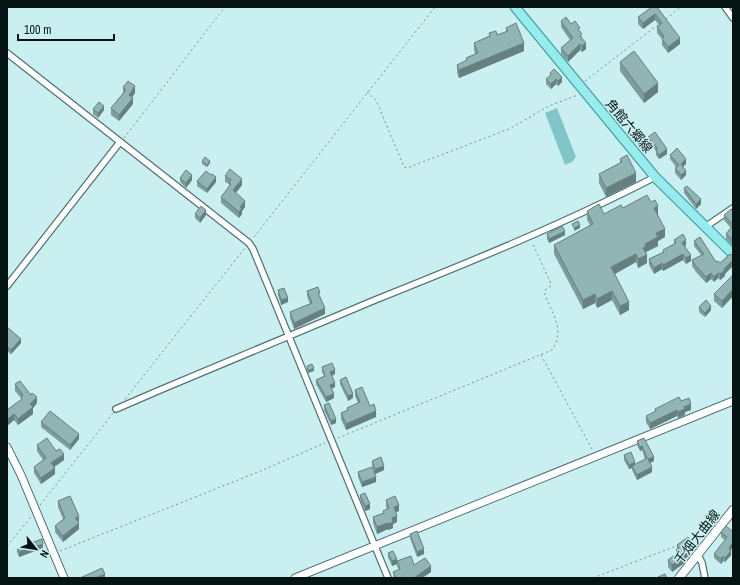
<svg xmlns="http://www.w3.org/2000/svg" width="740" height="585" viewBox="0 0 740 585" font-family="'Archivo Narrow','Noto Sans JP',sans-serif">
<style>
.green{fill:#81c6c7}
.lines{fill:none;stroke-linecap:round;stroke-linejoin:round}
.minor-casing{stroke:#517474;stroke-width:8}
.tertiary-casing{stroke:#517474;stroke-width:9}
.secondary-casing{stroke:#517474;stroke-width:10}
.primary-casing{stroke:#369798;stroke-width:11}
.path{stroke:#748e8f;stroke-width:1;stroke-dasharray:2 3;stroke-linecap:butt}
.minor{stroke:#fff;stroke-width:5.5}
.tertiary{stroke:#fff;stroke-width:7}
.secondary{stroke:#fff;stroke-width:8}
.primary{stroke:#96ebec;stroke-width:9}
.wall{fill:#7d9c9c}
.shaded-wall{fill:#667f7f}
.building{fill:#91b5b5;stroke:#667f7f}
.labels{text-anchor:middle;dominant-baseline:central;stroke-width:3;stroke-linejoin:round;paint-order:stroke}
.street-label{font-size:13px;fill:#061313;stroke:#caeff0}
</style>
<rect width="100%" height="100%" fill="#caeff0"/>
<path class="green" d="M 557,108 L 576,157 L 572,162 L 565,165 L 545,113 Z"/>
<g class="lines">
<defs>
<g id="minor">
<path d="M 725,7 L 733,18"/>
<path d="M 7,53 L 249,243 L 253,249 L 388,578"/>
<path d="M 705,227 L 733,208"/>
<path d="M 7,286 L 120,142"/>
<path d="M 116,409 L 160,390 C 232,360 304,330 375,300 C 470,262 564,224 655,177"/>
<path d="M 698,555 L 702,563 L 705,578"/>
</g>
<g id="tertiary">
<path d="M 7,447 L 21,475 L 64,578"/>
<path d="M 295,578 L 733,401"/>
</g>
<path id="secondary" d="M 679,578 L 733,510"/>
<path id="primary" d="M 515,7 L 655,177 L 733,254"/>
</defs>
<use href="#minor" class="minor-casing"/>
<use href="#tertiary" class="tertiary-casing"/>
<use href="#secondary" class="secondary-casing"/>
<use href="#primary" class="primary-casing"/>
<g class="path">
<path d="M 666,19 L 681,7"/>
<path d="M 585,81 L 659,24"/>
<path d="M 367,92 L 376,100 L 404,167 L 407,168 L 509,129 L 549,106 L 578,95"/>
<path d="M 124,138 L 225,7"/>
<path d="M 254,237 L 435,7"/>
<path d="M 541,355 L 593,451"/>
<path d="M 125,399 L 245,248"/>
<path d="M 338,438 L 552,350 C 565,330 553,315 545,295 L 545,290 L 550,287 L 551,284 L 532,242"/>
<path d="M 40,505 L 113,413"/>
<path d="M 691,540 L 702,536"/>
<path d="M 7,546 L 31,517"/>
<path d="M 60,551 L 258,472 L 325,443"/>
<path d="M 593,578 L 676,546"/>
</g>
<use href="#minor" class="minor"/>
<use href="#tertiary" class="tertiary"/>
<use href="#secondary" class="secondary"/>
<use href="#primary" class="primary"/>
</g>
<g class="wall">
<path d="M 652,7 L 680,44 L 668,53 L 662,45 L 662,39 L 657,33 L 657,27 L 659,25 L 655,20 L 643,29 L 638,24 L 638,17 Z"/>
<path d="M 561,21 L 571,24 L 580,32 L 586,49 L 582,52 L 580,50 L 568,62 L 561,54 L 561,48 L 570,40 L 561,27 Z"/>
<path d="M 506,28 L 524,51 L 459,78 L 457,73 L 457,65 L 466,61 L 466,58 L 475,54 L 474,50 L 474,43 L 489,36 L 489,33 L 497,35 L 506,32 Z"/>
<path d="M 620,62 L 658,92 L 644,103 L 620,71 Z"/>
<path d="M 550,73 L 562,82 L 558,86 L 556,84 L 551,89 L 546,84 L 546,79 L 550,76 Z"/>
<path d="M 123,87 L 135,93 L 132,97 L 133,104 L 119,121 L 111,115 L 111,108 L 123,93 Z"/>
<path d="M 93,109 L 104,110 L 98,118 L 93,114 Z"/>
<path d="M 648,137 L 667,154 L 659,159 L 656,155 L 656,151 L 648,141 Z"/>
<path d="M 670,155 L 686,164 L 683,167 L 686,175 L 681,180 L 675,173 L 675,168 L 676,167 L 670,159 Z"/>
<path d="M 620,159 L 636,182 L 606,197 L 599,183 L 599,174 L 620,163 Z"/>
<path d="M 202,161 L 210,163 L 207,167 L 202,164 Z"/>
<path d="M 211,175 L 216,182 L 207,193 L 197,186 L 197,181 Z"/>
<path d="M 225,176 L 242,185 L 236,193 L 245,207 L 242,211 L 242,214 L 239,218 L 221,203 L 221,197 L 229,186 L 229,184 L 225,182 Z"/>
<path d="M 180,178 L 192,180 L 186,188 L 180,182 Z"/>
<path d="M 684,188 L 701,204 L 696,209 L 684,193 Z"/>
<path d="M 651,202 L 658,214 L 658,215 L 665,237 L 658,241 L 658,246 L 646,252 L 647,263 L 638,268 L 636,262 L 615,274 L 629,310 L 620,315 L 612,300 L 597,308 L 595,303 L 583,309 L 554,254 L 554,245 L 590,225 L 587,220 L 587,211 L 604,214 L 623,208 Z"/>
<path d="M 733,210 L 733,246 L 726,239 L 726,234 L 731,228 L 724,220 L 724,215 Z"/>
<path d="M 195,214 L 206,215 L 200,223 L 195,218 Z"/>
<path d="M 547,234 L 565,235 L 549,243 L 547,239 Z"/>
<path d="M 674,240 L 686,245 L 685,246 L 691,261 L 686,264 L 683,260 L 663,271 L 662,269 L 654,274 L 649,265 L 649,259 L 663,252 L 663,250 L 674,244 Z"/>
<path d="M 694,241 L 716,262 L 725,274 L 725,276 L 720,280 L 718,278 L 714,282 L 711,279 L 706,283 L 696,272 L 692,266 L 692,260 L 701,255 L 694,246 Z"/>
<path d="M 733,275 L 733,296 L 722,308 L 714,301 L 714,294 Z"/>
<path d="M 278,290 L 288,302 L 281,305 L 278,295 Z"/>
<path d="M 307,291 L 320,296 L 325,314 L 294,329 L 290,318 L 290,312 L 310,304 L 307,296 Z"/>
<path d="M 699,307 L 711,310 L 705,317 L 699,312 Z"/>
<path d="M 7,327 L 21,343 L 11,354 L 7,351 Z"/>
<path d="M 322,367 L 335,374 L 332,376 L 335,387 L 331,389 L 334,398 L 326,402 L 316,384 L 316,380 L 324,376 L 322,372 Z"/>
<path d="M 340,380 L 353,398 L 348,401 L 340,384 Z"/>
<path d="M 15,384 L 37,403 L 33,408 L 33,414 L 18,425 L 14,420 L 7,426 L 7,410 L 21,400 L 21,398 L 15,391 Z"/>
<path d="M 355,390 L 370,406 L 376,417 L 346,430 L 341,419 L 341,413 L 347,410 L 347,408 L 358,403 L 355,396 Z"/>
<path d="M 681,401 L 691,410 L 685,412 L 685,415 L 678,418 L 677,416 L 650,429 L 646,422 L 646,416 L 655,412 L 655,409 Z"/>
<path d="M 324,405 L 336,423 L 331,425 L 324,410 Z"/>
<path d="M 41,422 L 79,439 L 70,450 L 41,427 Z"/>
<path d="M 644,438 L 654,461 L 650,463 L 652,472 L 637,480 L 632,470 L 632,468 L 629,469 L 624,460 L 624,455 L 635,464 L 645,459 L 642,450 L 640,451 L 637,445 L 637,441 Z"/>
<path d="M 37,445 L 56,451 L 64,460 L 54,467 L 55,474 L 41,484 L 34,473 L 34,467 L 43,460 L 37,451 Z"/>
<path d="M 372,461 L 384,470 L 375,474 L 372,465 Z"/>
<path d="M 358,472 L 376,482 L 362,487 L 358,477 Z"/>
<path d="M 360,495 L 370,509 L 365,511 L 360,499 Z"/>
<path d="M 386,500 L 399,511 L 396,512 L 397,522 L 393,524 L 393,528 L 388,530 L 388,529 L 377,534 L 373,523 L 373,517 L 383,513 L 383,511 L 387,509 L 386,506 Z"/>
<path d="M 58,501 L 79,522 L 79,529 L 63,542 L 55,532 L 55,526 L 63,519 L 58,507 Z"/>
<path d="M 721,532 L 733,532 L 733,546 L 730,550 L 731,555 L 725,562 L 723,561 L 721,564 L 714,558 L 714,554 L 725,540 L 721,537 Z"/>
<path d="M 410,534 L 424,554 L 417,557 L 410,538 Z"/>
<path d="M 677,545 L 692,549 L 689,552 L 689,556 L 684,559 L 684,563 L 683,564 L 672,572 L 668,567 L 668,560 L 676,555 L 676,550 L 677,549 Z"/>
<path d="M 17,548 L 43,548 L 19,557 L 17,552 Z"/>
<path d="M 388,553 L 397,564 L 392,566 L 388,557 Z"/>
<path d="M 397,561 L 414,565 L 431,572 L 422,578 L 394,578 L 393,572 L 399,570 L 397,566 Z"/>
</g>
<g class="shaded-wall">
<path d="M 655,14 L 655,20 L 643,29 L 643,23 Z"/>
<path d="M 680,38 L 680,44 L 668,53 L 668,47 Z"/>
<path d="M 524,43 L 524,51 L 459,78 L 459,70 Z"/>
<path d="M 586,43 L 586,49 L 582,52 L 582,46 Z"/>
<path d="M 580,44 L 580,50 L 568,62 L 568,56 Z"/>
<path d="M 562,77 L 562,82 L 558,86 L 558,81 Z"/>
<path d="M 556,79 L 556,84 L 551,89 L 551,84 Z"/>
<path d="M 658,83 L 658,92 L 644,103 L 644,94 Z"/>
<path d="M 135,86 L 135,93 L 129,101 L 129,95 Z"/>
<path d="M 133,98 L 133,104 L 119,121 L 119,115 Z"/>
<path d="M 104,106 L 104,110 L 98,118 L 98,113 Z"/>
<path d="M 667,149 L 667,154 L 659,159 L 659,155 Z"/>
<path d="M 686,159 L 686,164 L 681,168 L 681,164 Z"/>
<path d="M 210,161 L 210,163 L 207,167 L 207,165 Z"/>
<path d="M 686,171 L 686,175 L 681,180 L 681,175 Z"/>
<path d="M 636,173 L 636,182 L 606,197 L 606,188 Z"/>
<path d="M 192,175 L 192,180 L 186,188 L 186,183 Z"/>
<path d="M 216,177 L 216,182 L 207,193 L 207,189 Z"/>
<path d="M 242,179 L 242,185 L 233,196 L 233,190 Z"/>
<path d="M 701,199 L 701,204 L 696,209 L 696,204 Z"/>
<path d="M 245,201 L 245,207 L 242,211 L 242,214 L 239,218 L 239,212 L 240,207 Z"/>
<path d="M 658,206 L 658,214 L 654,217 L 654,208 Z"/>
<path d="M 206,210 L 206,215 L 200,223 L 200,218 Z"/>
<path d="M 580,225 L 580,228 L 574,231 L 574,228 Z"/>
<path d="M 665,229 L 665,237 L 658,241 L 658,246 L 646,252 L 646,254 L 643,248 L 656,233 Z"/>
<path d="M 565,231 L 565,235 L 549,243 L 549,239 Z"/>
<path d="M 686,240 L 686,245 L 682,248 L 682,243 Z"/>
<path d="M 636,254 L 636,262 L 611,276 L 611,267 Z"/>
<path d="M 683,254 L 683,260 L 663,271 L 663,265 Z"/>
<path d="M 647,255 L 647,263 L 638,268 L 638,259 Z"/>
<path d="M 691,255 L 691,261 L 686,264 L 686,258 Z"/>
<path d="M 733,260 L 733,266 L 725,274 L 725,276 L 720,280 L 720,274 L 724,269 Z"/>
<path d="M 662,263 L 662,269 L 654,274 L 654,268 Z"/>
<path d="M 711,273 L 711,279 L 706,283 L 706,277 Z"/>
<path d="M 718,273 L 718,278 L 714,282 L 714,277 Z"/>
<path d="M 733,289 L 733,296 L 722,308 L 722,301 Z"/>
<path d="M 612,291 L 612,300 L 597,308 L 597,299 Z"/>
<path d="M 595,294 L 595,303 L 583,309 L 583,300 Z"/>
<path d="M 288,298 L 288,302 L 281,305 L 281,300 Z"/>
<path d="M 629,302 L 629,310 L 620,315 L 620,306 Z"/>
<path d="M 711,306 L 711,310 L 705,317 L 705,313 Z"/>
<path d="M 325,308 L 325,314 L 294,329 L 294,323 Z"/>
<path d="M 21,339 L 21,343 L 11,354 L 11,350 Z"/>
<path d="M 314,368 L 314,371 L 308,373 L 308,371 Z"/>
<path d="M 335,370 L 335,374 L 330,377 L 330,372 Z"/>
<path d="M 335,383 L 335,387 L 330,389 L 330,385 Z"/>
<path d="M 334,394 L 334,398 L 326,402 L 326,397 Z"/>
<path d="M 353,394 L 353,398 L 348,401 L 348,396 Z"/>
<path d="M 37,397 L 37,403 L 33,408 L 33,414 L 18,425 L 18,419 Z"/>
<path d="M 691,404 L 691,410 L 685,412 L 685,415 L 678,418 L 678,412 L 684,407 Z"/>
<path d="M 677,410 L 677,416 L 650,429 L 650,423 Z"/>
<path d="M 376,411 L 376,417 L 346,430 L 346,424 Z"/>
<path d="M 14,414 L 14,420 L 7,426 L 7,420 Z"/>
<path d="M 336,419 L 336,423 L 331,425 L 331,421 Z"/>
<path d="M 79,434 L 79,439 L 70,450 L 70,445 Z"/>
<path d="M 642,446 L 642,450 L 640,451 L 640,447 Z"/>
<path d="M 64,454 L 64,460 L 51,469 L 51,463 Z"/>
<path d="M 654,457 L 654,461 L 648,464 L 648,459 Z"/>
<path d="M 635,462 L 635,466 L 632,466 L 632,468 L 629,469 L 629,465 Z"/>
<path d="M 384,466 L 384,470 L 375,474 L 375,469 Z"/>
<path d="M 652,467 L 652,472 L 637,480 L 637,475 Z"/>
<path d="M 55,468 L 55,474 L 41,484 L 41,478 Z"/>
<path d="M 376,477 L 376,482 L 362,487 L 362,482 Z"/>
<path d="M 370,504 L 370,509 L 365,511 L 365,506 Z"/>
<path d="M 399,505 L 399,511 L 394,513 L 394,507 Z"/>
<path d="M 79,516 L 79,522 L 75,518 Z"/>
<path d="M 397,516 L 397,522 L 393,524 L 393,528 L 388,530 L 388,524 L 392,518 Z"/>
<path d="M 79,523 L 79,529 L 63,542 L 63,536 Z"/>
<path d="M 388,523 L 388,529 L 377,534 L 377,527 Z"/>
<path d="M 692,542 L 692,549 L 689,552 L 689,556 L 684,559 L 684,563 L 683,564 L 672,572 L 672,565 L 683,554 L 687,546 Z"/>
<path d="M 733,542 L 733,546 L 729,553 L 729,548 Z"/>
<path d="M 43,544 L 43,548 L 19,557 L 19,552 Z"/>
<path d="M 424,549 L 424,554 L 417,557 L 417,552 Z"/>
<path d="M 731,551 L 731,555 L 725,562 L 725,558 Z"/>
<path d="M 723,556 L 723,561 L 721,564 L 721,559 Z"/>
<path d="M 397,559 L 397,564 L 392,566 L 392,561 Z"/>
<path d="M 431,566 L 431,572 L 422,578 L 414,578 Z"/>
<path d="M 105,574 L 105,578 L 95,578 Z"/>
</g>
<g class="building">
<path d="M 652,7 L 657,7 L 680,38 L 668,47 L 662,39 L 664,36 L 657,27 L 662,23 L 655,14 L 643,23 L 638,17 Z"/>
<path d="M 566,17 L 571,24 L 575,21 L 580,28 L 578,29 L 582,34 L 580,36 L 586,43 L 582,46 L 580,44 L 568,56 L 561,48 L 573,38 L 561,21 Z"/>
<path d="M 516,23 L 524,43 L 459,70 L 457,65 L 467,60 L 466,58 L 478,53 L 474,43 L 490,36 L 489,33 L 496,31 L 497,35 L 508,31 L 506,28 Z"/>
<path d="M 634,51 L 658,83 L 644,94 L 620,62 Z"/>
<path d="M 554,69 L 562,77 L 558,81 L 556,79 L 551,84 L 546,79 L 551,75 L 550,73 Z"/>
<path d="M 128,81 L 135,86 L 129,95 L 133,98 L 119,115 L 111,108 L 126,90 L 123,87 Z"/>
<path d="M 99,102 L 104,106 L 98,113 L 93,109 Z"/>
<path d="M 655,132 L 667,149 L 659,155 L 656,150 L 658,149 L 648,137 Z"/>
<path d="M 677,148 L 686,159 L 681,164 L 686,171 L 681,175 L 675,168 L 679,165 L 670,155 Z"/>
<path d="M 627,155 L 636,173 L 606,188 L 599,174 L 622,162 L 620,159 Z"/>
<path d="M 205,157 L 210,161 L 207,165 L 202,161 Z"/>
<path d="M 230,169 L 242,179 L 233,190 L 245,201 L 240,207 L 242,208 L 239,212 L 221,197 L 231,184 L 229,183 L 231,180 L 225,176 Z"/>
<path d="M 186,170 L 192,175 L 186,183 L 180,178 Z"/>
<path d="M 206,171 L 211,175 L 212,174 L 216,177 L 207,189 L 197,181 Z"/>
<path d="M 687,186 L 701,199 L 696,204 L 684,188 Z"/>
<path d="M 647,195 L 651,202 L 655,200 L 658,206 L 654,208 L 665,229 L 656,233 L 658,237 L 645,244 L 646,246 L 643,248 L 647,255 L 638,259 L 636,254 L 611,267 L 629,302 L 620,306 L 612,291 L 597,299 L 595,294 L 583,300 L 554,245 L 593,224 L 587,211 L 599,204 L 604,214 L 621,205 L 623,208 Z"/>
<path d="M 201,206 L 206,210 L 200,218 L 195,214 Z"/>
<path d="M 731,209 L 733,210 L 733,240 L 726,234 L 733,225 L 724,215 Z"/>
<path d="M 578,221 L 580,225 L 574,228 L 572,224 Z"/>
<path d="M 562,226 L 565,231 L 549,239 L 547,234 Z"/>
<path d="M 683,234 L 686,240 L 682,243 L 691,255 L 686,258 L 683,254 L 663,265 L 662,263 L 654,268 L 649,259 L 664,252 L 663,250 L 676,243 L 674,240 Z"/>
<path d="M 700,237 L 716,262 L 718,261 L 720,263 L 730,254 L 733,256 L 733,260 L 724,269 L 725,270 L 720,274 L 718,273 L 714,277 L 711,273 L 706,277 L 696,266 L 692,260 L 704,254 L 694,241 Z"/>
<path d="M 733,275 L 733,289 L 722,301 L 714,294 Z"/>
<path d="M 318,287 L 320,293 L 318,293 L 325,308 L 294,323 L 290,312 L 312,303 L 307,291 Z"/>
<path d="M 284,288 L 288,298 L 281,300 L 278,290 Z"/>
<path d="M 706,300 L 711,306 L 705,313 L 699,307 Z"/>
<path d="M 7,327 L 21,339 L 11,350 L 7,347 Z"/>
<path d="M 332,363 L 335,370 L 330,372 L 335,383 L 330,385 L 334,394 L 326,397 L 316,380 L 325,376 L 322,367 Z"/>
<path d="M 312,364 L 314,368 L 308,371 L 307,366 Z"/>
<path d="M 346,377 L 353,394 L 348,396 L 340,380 Z"/>
<path d="M 20,381 L 31,395 L 32,393 L 37,397 L 30,404 L 33,407 L 18,419 L 14,414 L 7,420 L 7,410 L 22,399 L 21,397 L 23,395 L 15,384 Z"/>
<path d="M 362,387 L 370,406 L 374,404 L 376,411 L 346,424 L 341,413 L 348,410 L 347,408 L 360,402 L 355,390 Z"/>
<path d="M 679,397 L 681,401 L 689,398 L 691,404 L 684,407 L 685,409 L 680,411 L 678,412 L 677,410 L 650,423 L 646,416 L 656,411 L 655,409 Z"/>
<path d="M 329,403 L 336,419 L 331,421 L 324,405 Z"/>
<path d="M 50,411 L 79,434 L 70,445 L 41,422 Z"/>
<path d="M 47,438 L 56,451 L 60,449 L 64,454 L 51,463 L 55,468 L 41,478 L 34,467 L 46,458 L 37,445 Z"/>
<path d="M 644,438 L 654,457 L 648,459 L 652,467 L 637,475 L 632,466 L 647,458 L 642,446 L 640,447 L 637,441 Z"/>
<path d="M 631,452 L 635,462 L 629,465 L 624,455 Z"/>
<path d="M 381,457 L 384,466 L 375,469 L 372,461 Z"/>
<path d="M 372,467 L 376,477 L 362,482 L 358,472 Z"/>
<path d="M 365,493 L 370,504 L 365,506 L 360,495 Z"/>
<path d="M 70,496 L 79,516 L 75,518 L 79,523 L 63,536 L 55,526 L 65,518 L 58,501 Z"/>
<path d="M 395,496 L 399,505 L 394,507 L 397,516 L 392,518 L 393,522 L 388,524 L 388,523 L 377,527 L 373,517 L 384,513 L 383,511 L 389,508 L 386,500 Z"/>
<path d="M 726,526 L 733,532 L 733,542 L 729,548 L 731,551 L 725,558 L 723,556 L 721,559 L 714,554 L 727,537 L 721,532 Z"/>
<path d="M 417,531 L 424,549 L 417,552 L 410,534 Z"/>
<path d="M 688,537 L 692,542 L 687,546 L 689,549 L 683,554 L 684,556 L 683,557 L 672,565 L 668,560 L 678,553 L 676,550 L 679,548 L 677,545 Z"/>
<path d="M 42,539 L 43,544 L 19,552 L 17,548 Z"/>
<path d="M 393,551 L 397,559 L 392,561 L 388,553 Z"/>
<path d="M 411,556 L 414,565 L 425,558 L 431,566 L 414,578 L 396,578 L 393,572 L 400,569 L 397,561 Z"/>
<path d="M 102,568 L 105,574 L 95,578 L 80,578 Z"/>
<path d="M 665,574 L 667,578 L 658,578 L 658,577 Z"/>
</g>
<g class="labels">
<g class="street-label">
<text transform="translate(629 126) rotate(50)">角館六郷線</text>
<text transform="translate(697 537) rotate(-52)">千畑大曲線</text>
</g>
</g>
<rect width="740" height="585" fill="none" stroke="#061313" stroke-width="16"/>
<g transform="translate(36 549) rotate(120)" stroke="#caeff0" stroke-width="3" paint-order="stroke">
<path d="M0-3L7 15L0 10L-7 15Z" fill="#061313"/>
<text y="-6" font-size="11" font-weight="bold" text-anchor="middle" fill="#061313">N</text>
</g>
<path d="M18 34v6h96v-6" fill="none" stroke="#061313" stroke-width="2"/>
<text x="24" y="34" font-size="12" fill="#061313" stroke="#caeff0" stroke-width="3" paint-order="stroke">100 m</text>
</svg>
